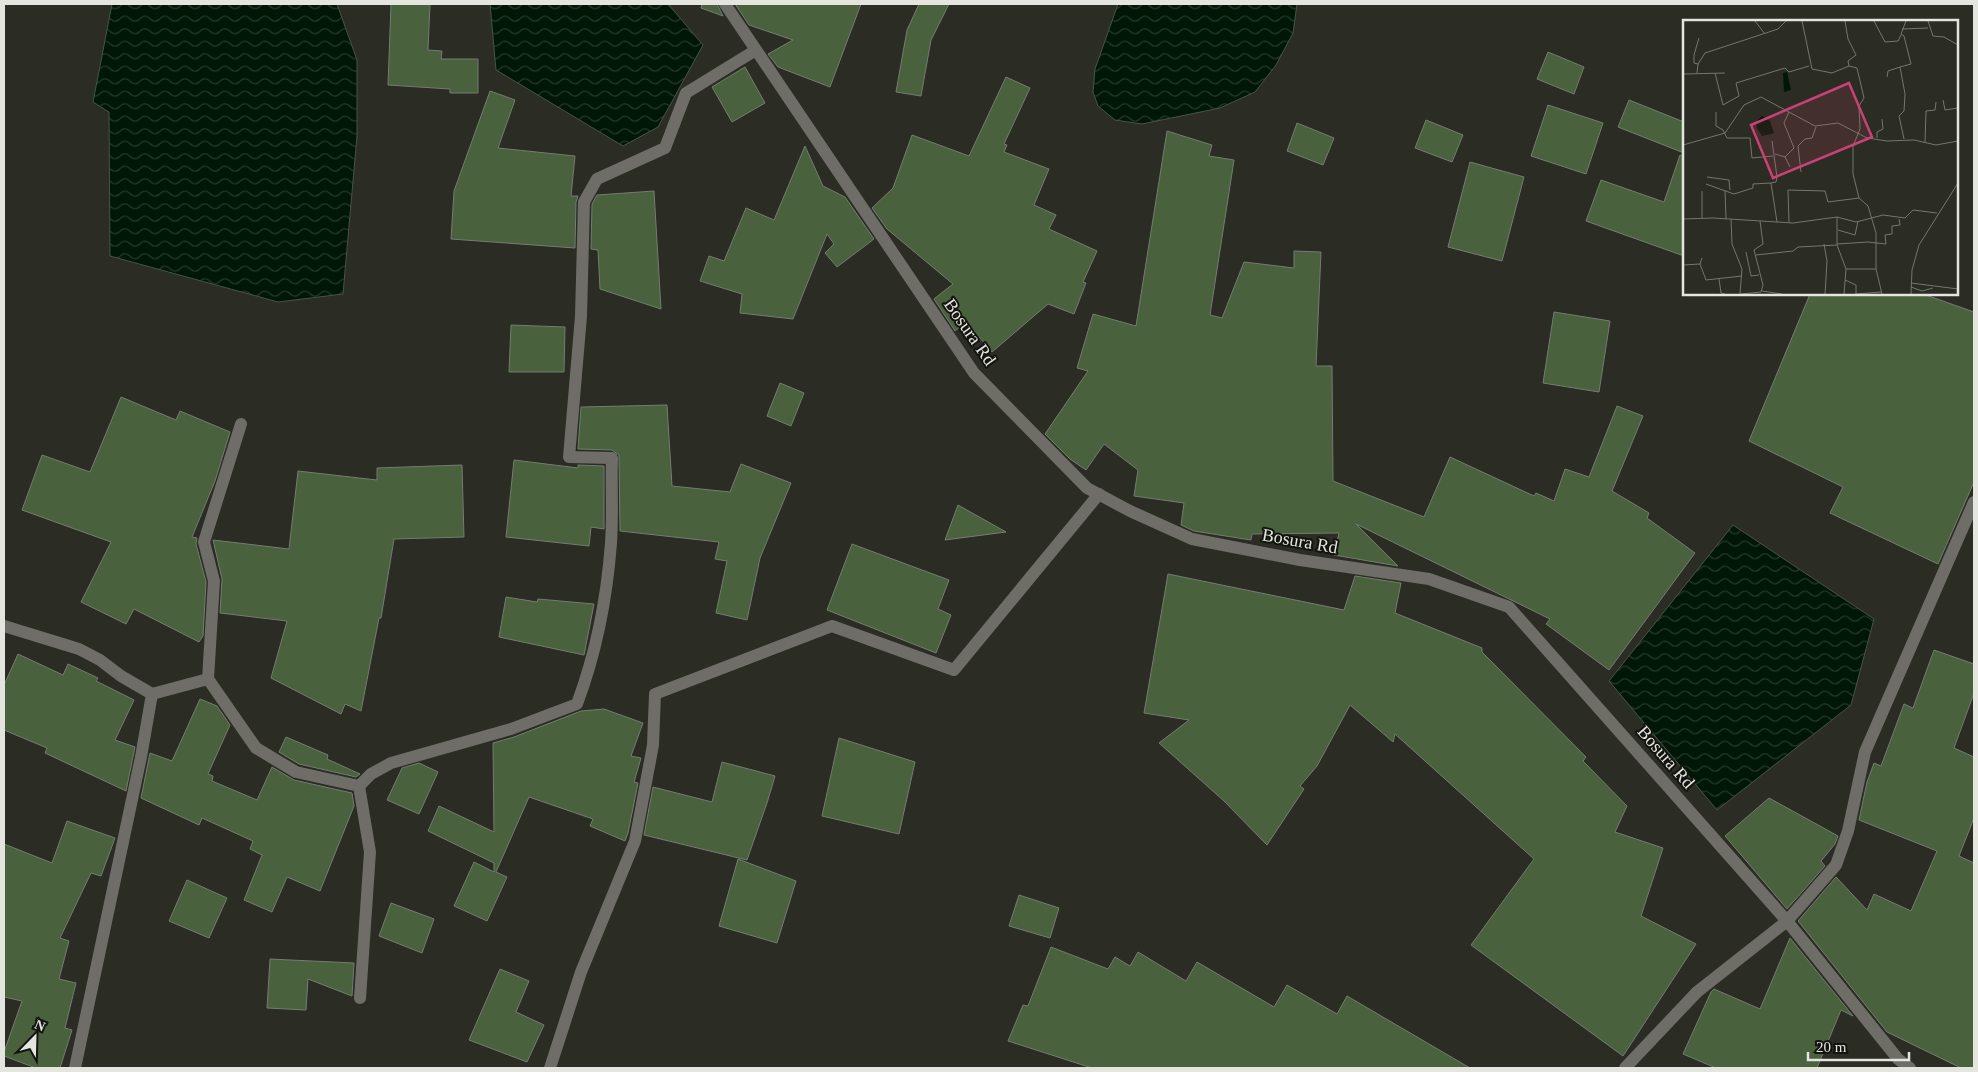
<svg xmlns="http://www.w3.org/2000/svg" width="1978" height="1072" viewBox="0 0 1978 1072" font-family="'Times New Roman',serif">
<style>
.water{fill:url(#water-waves);stroke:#445548}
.building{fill:#49613d;stroke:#757c72}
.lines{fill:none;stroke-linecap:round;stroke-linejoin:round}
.minor{stroke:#6e6d68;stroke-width:12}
.labels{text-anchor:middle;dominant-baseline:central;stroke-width:4;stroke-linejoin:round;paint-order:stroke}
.street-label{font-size:18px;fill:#e3e5de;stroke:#131410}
.inset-road{fill:none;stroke:#75766e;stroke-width:1}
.view{fill:#c94175;fill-opacity:0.15;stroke:#c94175;stroke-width:2.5}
.inset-edge{fill:none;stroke:#e3e5de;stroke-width:2.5}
</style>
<defs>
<pattern id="water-waves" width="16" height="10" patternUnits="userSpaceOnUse" patternTransform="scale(1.25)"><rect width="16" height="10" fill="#001707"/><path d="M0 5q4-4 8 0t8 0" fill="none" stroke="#25392b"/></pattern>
</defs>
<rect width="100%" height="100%" fill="#2b2c23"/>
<g class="water">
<path d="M 112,4 L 337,4 L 357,60 L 357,136 L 343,294 L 278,302 L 110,256 L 109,112 L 93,102 Z"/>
<path d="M 490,4 L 668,4 L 703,45 L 658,127 L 623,146 L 496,70 Z"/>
<path d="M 1118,4 L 1297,4 L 1293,33 L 1276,65 L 1255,92 L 1220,108 L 1142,124 L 1115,120 L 1098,106 L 1093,92 L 1095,69 Z"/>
<path d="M 1733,525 L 1874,619 L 1851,705 L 1717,810 L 1609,681 Z"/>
</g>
<g class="building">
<path d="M 391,4 L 430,4 L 428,50 L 442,51 L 441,59 L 478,59 L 478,93 L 450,93 L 450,89 L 388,85 Z"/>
<path d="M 702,4 L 717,4 L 723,16 L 701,8 Z"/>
<path d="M 735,4 L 861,4 L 830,87 L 778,67 L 768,54 L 793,40 L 749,25 Z"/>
<path d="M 919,4 L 949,4 L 931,40 L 921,96 L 896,92 L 907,30 Z"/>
<path d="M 1548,52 L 1584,67 L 1574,94 L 1537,79 Z"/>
<path d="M 745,67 L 765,103 L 732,122 L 712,87 Z"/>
<path d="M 1006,77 L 1030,88 L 1004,144 L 1007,145 L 1004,152 L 1049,169 L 1034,205 L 1056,215 L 1049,229 L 1097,251 L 1083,282 L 1086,283 L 1074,314 L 1048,304 L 992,352 L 966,322 L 955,331 L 934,299 L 953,284 L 887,229 L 872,208 L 893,188 L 912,135 L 969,156 Z"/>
<path d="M 490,91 L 515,100 L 498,148 L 575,156 L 571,196 L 578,196 L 576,202 L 575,248 L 451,239 L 454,191 Z"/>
<path d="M 1629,100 L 1684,122 L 1684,153 L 1618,127 Z"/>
<path d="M 1548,105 L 1603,123 L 1586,174 L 1531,156 Z"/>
<path d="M 1426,120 L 1463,135 L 1452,162 L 1415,148 Z"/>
<path d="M 1297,123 L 1334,138 L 1323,165 L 1287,151 Z"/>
<path d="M 1167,131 L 1212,145 L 1209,156 L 1234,160 L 1210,315 L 1222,318 L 1244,262 L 1294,268 L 1294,251 L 1321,252 L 1316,366 L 1332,366 L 1333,481 L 1424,517 L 1450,457 L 1534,496 L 1536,493 L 1554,501 L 1565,469 L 1589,477 L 1617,406 L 1643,416 L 1612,491 L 1649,513 L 1647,518 L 1695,553 L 1609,670 L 1546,624 L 1550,619 L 1356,524 L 1398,566 L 1334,555 L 1339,533 L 1252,534 L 1251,540 L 1194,531 L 1181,525 L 1184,503 L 1134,496 L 1138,470 L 1104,444 L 1086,470 L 1070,459 L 1045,434 L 1088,371 L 1077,368 L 1093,314 L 1136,326 Z"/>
<path d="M 805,146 L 823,186 L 845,197 L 874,239 L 837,267 L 825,253 L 834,244 L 827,234 L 793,319 L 740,313 L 742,294 L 700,281 L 709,256 L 724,261 L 746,208 L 774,220 Z"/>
<path d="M 1680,155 L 1684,156 L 1684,256 L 1586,221 L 1601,180 L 1664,202 Z"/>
<path d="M 1470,162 L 1524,177 L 1502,261 L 1448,247 Z"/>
<path d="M 654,191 L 661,309 L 600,289 L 598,250 L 591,249 L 592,204 L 597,195 Z"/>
<path d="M 1810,294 L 1923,294 L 1974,312 L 1974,482 L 1938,564 L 1830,513 L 1843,487 L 1749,441 Z"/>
<path d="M 1554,312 L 1610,321 L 1599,392 L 1543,383 Z"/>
<path d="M 511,325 L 565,327 L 564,372 L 509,372 Z"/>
<path d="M 780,383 L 804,393 L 791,426 L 767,416 Z"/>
<path d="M 121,397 L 176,420 L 180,411 L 230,432 L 215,481 L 192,537 L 197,538 L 196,544 L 206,582 L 203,636 L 199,642 L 134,609 L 126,624 L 81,602 L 111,542 L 22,510 L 42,455 L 90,472 Z"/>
<path d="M 667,405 L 672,486 L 730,492 L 741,464 L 791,483 L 760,558 L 747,620 L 716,613 L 727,561 L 715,559 L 719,542 L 620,531 L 619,455 L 612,450 L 578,449 L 581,407 Z"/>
<path d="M 514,460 L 578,468 L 578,465 L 604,466 L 604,529 L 591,527 L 589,546 L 506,537 Z"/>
<path d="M 462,465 L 464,537 L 394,539 L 381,618 L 379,618 L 361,711 L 345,704 L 341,714 L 271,678 L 287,621 L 220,613 L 222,579 L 213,540 L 289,549 L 298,471 L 377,480 L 377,468 Z"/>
<path d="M 958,505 L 1006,532 L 945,540 Z"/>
<path d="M 852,544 L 949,580 L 938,609 L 951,615 L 936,653 L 827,610 Z"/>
<path d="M 1168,574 L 1344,610 L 1355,576 L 1401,583 L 1395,613 L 1482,648 L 1482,652 L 1586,757 L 1583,761 L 1627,806 L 1615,832 L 1663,848 L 1641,916 L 1696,944 L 1623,1056 L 1471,945 L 1534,859 L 1395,734 L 1393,742 L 1350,705 L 1317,766 L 1300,786 L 1304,789 L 1267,845 L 1224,801 L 1159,743 L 1189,720 L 1144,713 Z"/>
<path d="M 506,597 L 537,602 L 538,599 L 594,604 L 584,655 L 499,637 Z"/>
<path d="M 1934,650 L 1974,664 L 1974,693 L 1954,748 L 1974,757 L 1974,818 L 1959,856 L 1974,863 L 1974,1068 L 1961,1068 L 1887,1032 L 1798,921 L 1836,877 L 1867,910 L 1874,894 L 1911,911 L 1937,851 L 1859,820 L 1867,782 L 1874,763 L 1881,766 L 1904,704 L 1913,708 Z"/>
<path d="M 18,654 L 63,675 L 68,664 L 98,678 L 96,681 L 134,700 L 115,740 L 135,747 L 126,791 L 45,753 L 47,748 L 4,730 L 4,685 Z"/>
<path d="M 200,699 L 217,706 L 230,725 L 208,774 L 213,776 L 212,781 L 257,800 L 272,767 L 294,780 L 352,793 L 354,806 L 320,891 L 287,877 L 272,912 L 244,900 L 262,855 L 250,849 L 253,841 L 202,818 L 199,825 L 141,798 L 150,753 L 172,761 Z"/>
<path d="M 604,709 L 643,723 L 631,756 L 641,758 L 634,782 L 638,783 L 628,833 L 625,841 L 590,826 L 593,819 L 529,797 L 496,872 L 507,877 L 487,921 L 454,906 L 474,862 L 494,872 L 494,863 L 428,831 L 439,806 L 494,832 L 493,743 L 514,737 L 581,711 Z"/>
<path d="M 286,737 L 328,755 L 327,759 L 360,774 L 356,777 L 299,764 L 279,752 Z"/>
<path d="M 839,738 L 915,762 L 899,834 L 822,816 Z"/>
<path d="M 722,762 L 775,776 L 767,803 L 747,860 L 644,835 L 653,787 L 712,802 Z"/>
<path d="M 419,763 L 438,772 L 419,814 L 387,800 L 402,768 Z"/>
<path d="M 1769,798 L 1838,836 L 1835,844 L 1821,861 L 1825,866 L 1787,909 L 1725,836 Z"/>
<path d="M 67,821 L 115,838 L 101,876 L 91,873 L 60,938 L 69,941 L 59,979 L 76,983 L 65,1028 L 72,1030 L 60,1068 L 36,1068 L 4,1056 L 4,1052 L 22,1001 L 4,997 L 4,844 L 52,863 Z"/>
<path d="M 738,859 L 796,881 L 777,943 L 719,926 Z"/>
<path d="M 187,880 L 227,898 L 209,938 L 169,921 Z"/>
<path d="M 1019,895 L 1059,908 L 1050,938 L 1009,926 Z"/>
<path d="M 391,903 L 434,919 L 422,953 L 379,936 Z"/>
<path d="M 1790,938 L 1853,1016 L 1841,1010 L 1817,1068 L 1716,1068 L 1683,1054 L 1711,992 L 1714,989 L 1760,1009 Z"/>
<path d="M 1051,947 L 1108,969 L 1115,957 L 1130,966 L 1138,952 L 1186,981 L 1197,962 L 1274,1007 L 1287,985 L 1337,1014 L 1347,996 L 1470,1068 L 1092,1068 L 1008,1041 L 1023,1005 L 1028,1006 Z"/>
<path d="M 270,959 L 354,963 L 352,996 L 308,979 L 306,1010 L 267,1008 Z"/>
<path d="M 500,969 L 529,981 L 516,1012 L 544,1025 L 527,1062 L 469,1040 Z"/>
</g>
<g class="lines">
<g class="minor">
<path d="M 725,4 L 974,373 L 1087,488 L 1130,511 L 1192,539 L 1300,560 L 1429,579 L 1509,607 L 1787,921 L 1898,1059 L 1910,1068"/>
<path d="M 4,626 L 79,649 L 100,660 L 121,676 L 152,694 L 208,679 L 214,581 L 204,542 L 241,424"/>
<path d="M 208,679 L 256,748 L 296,772 L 359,786 L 370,852 L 360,998"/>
<path d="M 359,786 L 371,774 L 391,763 L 511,729 L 577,704 C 596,653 607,597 611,543 C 613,515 611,486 612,458 L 569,457 L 581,316 L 584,202 L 597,179 L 665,148 L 686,93 L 756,50"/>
<path d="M 75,1068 L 141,757 L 152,694"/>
<path d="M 550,1068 L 581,972 L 635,841 L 653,745 L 655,694 L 832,626 L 954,670 L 1099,494"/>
<path d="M 1625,1068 L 1697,992 L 1787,921 L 1836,865 L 1848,831 L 1865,752 L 1974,502"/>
</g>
</g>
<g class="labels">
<g class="street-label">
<text transform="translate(970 332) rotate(55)">Bosura Rd</text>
<text transform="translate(1300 541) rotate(10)">Bosura Rd</text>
<text transform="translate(1666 757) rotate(49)">Bosura Rd</text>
</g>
</g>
<g transform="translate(1683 20)">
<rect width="275" height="275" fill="#2b2c23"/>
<path d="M 104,52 L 108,70 L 101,72 L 100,53 ZM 79,96 L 87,101 L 91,113 L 88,114 L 79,116 L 74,108 L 73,102 Z" fill="#001707"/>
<path class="inset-road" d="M 72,1 L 82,14M 119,1 L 129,49 L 149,53 L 166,46 L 174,48 L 181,78 L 176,86 L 177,109 L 170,126 L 170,154 L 176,178 L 185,186 L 193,213 L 193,249 L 199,274M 162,1 L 165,19 L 173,35 L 165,41 L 166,46M 191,1 L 202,22 L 215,21 L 218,15M 245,1 L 250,16 L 261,17 L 275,25M 219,9 L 245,8M 15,44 L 11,43 L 11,35 L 16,18M 14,53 L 15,44 L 22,33 L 95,9 L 103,1M 32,53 L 40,85 L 56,76 L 53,63 L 102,48 L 106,52 L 126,46M 0,54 L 42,53M 204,57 L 205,51 L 217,47M 260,80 L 262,90 L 275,88M 33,92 L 33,106 L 40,110 L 44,118 L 67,118 L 69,138 L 90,136M 194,118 L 194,112 L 200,109 L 199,99M 221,119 L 216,96 L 221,91 L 222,74 L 217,47 L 228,44 L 221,16 L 218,14 L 223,1M 89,121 L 94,157 L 93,162 L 88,163 L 94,202M 242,123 L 243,91 L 252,90 L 253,82M 0,125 L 42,113 L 61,85 L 78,77 L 132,106 L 155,103 L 184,118 L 204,121 L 231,120 L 253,125 L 275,121M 92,134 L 102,137 L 107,147M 102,137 L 111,128 L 101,103 L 106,92M 118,152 L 115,126 L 122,119 L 129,118 L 133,107M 24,157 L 46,160 L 47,170M 23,164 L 51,174 L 70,168 L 70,164 L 88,163M 42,170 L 43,199M 154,197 L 154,225 L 163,249 L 161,274M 19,198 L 19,171M 0,199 L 30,198 L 110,203 L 154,197 L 173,202 L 200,195 L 222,198 L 230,190 L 254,193M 48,199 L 49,224 L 59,249 L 57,274M 106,202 L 105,170 L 142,171 L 145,182 L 176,178M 155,210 L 172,215 L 175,201M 141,224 L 144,241 L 142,274M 154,224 L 185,222 L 203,224 L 202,215 L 209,214 L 209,206 L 217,205 L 216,199M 63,232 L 68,256 L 76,255M 73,235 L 110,231 L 115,227 L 154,225M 17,244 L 23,260 L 59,256M 0,245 L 17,244 L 19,238M 163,249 L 193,249M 36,259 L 38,273 L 42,274M 162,260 L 173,265 L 173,274 L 198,272M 228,263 L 275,269M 228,267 L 239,271 L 250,268M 79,271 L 99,274M 58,274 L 78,272 L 80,265 L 71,230 L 80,224 L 77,201M 228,274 L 229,250 L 236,225 L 275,163"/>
<path class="view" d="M 166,63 L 189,117 L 90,158 L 68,105 Z"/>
<rect width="275" height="275" class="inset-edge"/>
</g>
<rect width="1978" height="1072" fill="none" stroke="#e3e5de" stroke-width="10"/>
<g transform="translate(35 1037) rotate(23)" stroke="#131410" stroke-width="4" paint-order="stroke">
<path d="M0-4L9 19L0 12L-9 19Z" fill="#e3e5de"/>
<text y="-8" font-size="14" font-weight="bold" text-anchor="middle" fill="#e3e5de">N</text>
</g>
<path d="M1808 1052v8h101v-8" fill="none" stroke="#e3e5de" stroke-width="2.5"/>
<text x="1816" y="1052" font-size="15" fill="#e3e5de" stroke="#131410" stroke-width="4" paint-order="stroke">20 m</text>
</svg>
